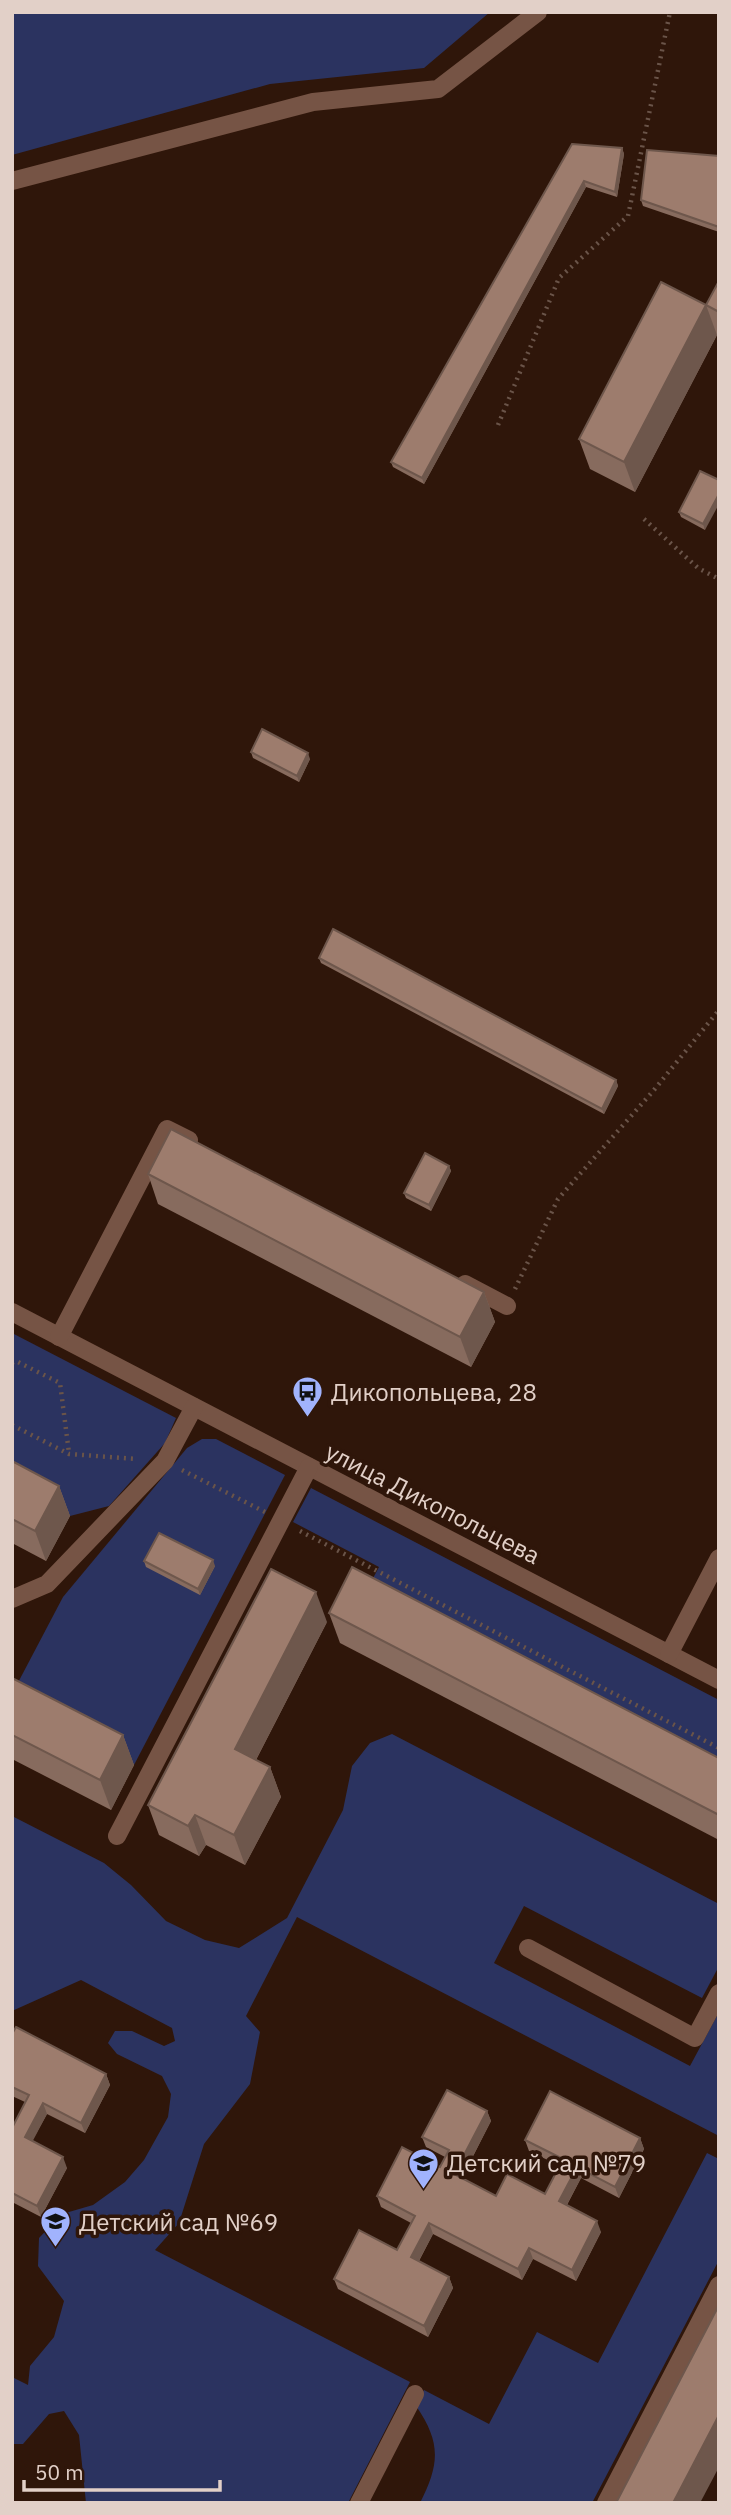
<svg xmlns="http://www.w3.org/2000/svg" width="731" height="2515" viewBox="0 0 731 2515" font-family="'IBM Plex Sans',sans-serif">
<style>
.green{fill:#2b3360}
.lines{fill:none;stroke-linecap:round;stroke-linejoin:round}
.path{stroke:#6a5449;stroke-width:4.5;stroke-dasharray:2 5;stroke-linecap:butt}
.minor{stroke:#765445;stroke-width:18}
.wall{fill:#876b5e}
.shaded-wall{fill:#6e574c}
.building{fill:#9d7c6d;stroke:#6e574c;stroke-width:2}
.labels{text-anchor:middle;dominant-baseline:central;stroke-width:7;stroke-linejoin:round;paint-order:stroke}
.poi-label{font-size:24px;fill:#e2d0c8;stroke:#2f160a;text-anchor:start}
.street-label{font-size:24px;fill:#e2d0c8;stroke:#2f160a}
</style>
<rect width="100%" height="100%" fill="#2f160a"/>
<g class="green">
<path d="M 12,12 L 490,12 L 424,68 L 270,84 L 12,155 Z"/>
<path d="M 12,1333 L 176,1418 L 165,1443 L 109,1506 L 70,1516 L 12,1486 Z"/>
<path d="M 202,1439 L 216,1439 L 285,1475 L 134,1765 L 12,1702 L 12,1694 L 63,1597 L 187,1448 Z"/>
<path d="M 311,1488 L 719,1700 L 719,1782 L 363,1597 L 379,1567 L 293,1522 Z"/>
<path d="M 392,1734 L 719,1904 L 719,1966 L 702,1998 L 524,1906 L 494,1963 L 690,2066 L 719,2012 L 719,2136 L 297,1917 L 246,2016 L 260,2032 L 250,2084 L 204,2144 L 179,2223 L 155,2250 L 410,2382 L 348,2503 L 86,2503 L 79,2435 L 64,2411 L 49,2414 L 23,2444 L 12,2444 L 12,2377 L 28,2385 L 30,2366 L 54,2337 L 64,2301 L 38,2266 L 39,2238 L 62,2214 L 93,2205 L 125,2182 L 144,2160 L 168,2117 L 171,2094 L 162,2076 L 117,2054 L 108,2043 L 115,2031 L 132,2031 L 164,2046 L 175,2041 L 172,2028 L 81,1980 L 12,2011 L 12,1816 L 104,1863 L 131,1885 L 166,1921 L 205,1940 L 239,1948 L 287,1918 L 343,1810 L 352,1766 L 370,1743 Z"/>
<path d="M 707,2153 L 719,2159 L 719,2260 L 592,2503 L 420,2503 C 440,2464 441,2442 416,2406 L 424,2390 L 489,2424 L 537,2332 L 598,2363 Z"/>
</g>
<g class="lines">
<g class="path">
<path d="M 498,425 L 559,278 L 628,216 L 670,12"/>
<path d="M 644,519 L 698,568 L 719,579"/>
<path d="M 515,1289 L 558,1199 L 654,1090 L 719,1010"/>
<path d="M 12,1363 L 16,1361 L 60,1383 L 69,1453"/>
<path d="M 12,1425 L 69,1454 L 137,1459"/>
<path d="M 182,1470 L 265,1512"/>
<path d="M 300,1531 L 719,1748"/>
</g>
<g class="minor">
<path d="M 12,181 L 313,102 L 438,89 L 538,12"/>
<path d="M 465,1284 L 507,1306"/>
<path d="M 12,1312 L 719,1680"/>
<path d="M 59,1337 L 167,1129 L 189,1140"/>
<path d="M 12,1599 L 47,1584 L 165,1461 L 194,1407"/>
<path d="M 669,1654 L 719,1558"/>
<path d="M 117,1836 L 309,1467"/>
<path d="M 528,1948 L 695,2038 L 719,1993"/>
<path d="M 359,2503 L 415,2394"/>
<path d="M 606,2503 L 719,2285"/>
</g>
</g>
<g class="wall">
<path d="M 572,144 L 622,148 L 624,154 L 617,197 L 586,187 L 424,484 L 393,467 L 391,462 Z"/>
<path d="M 719,156 L 719,232 L 643,206 L 641,200 Z"/>
<path d="M 719,281 L 719,336 L 717,335 L 635,492 L 590,469 L 579,439 L 706,305 Z"/>
<path d="M 700,471 L 705,530 L 681,517 L 679,512 Z"/>
<path d="M 251,752 L 310,759 L 299,782 L 253,758 Z"/>
<path d="M 319,958 L 616,1080 L 618,1086 L 604,1114 L 321,963 Z"/>
<path d="M 449,1166 L 451,1171 L 431,1211 L 406,1198 L 404,1193 Z"/>
<path d="M 148,1174 L 484,1292 L 495,1322 L 471,1367 L 158,1204 Z"/>
<path d="M 12,1461 L 59,1486 L 70,1516 L 46,1561 L 12,1543 Z"/>
<path d="M 144,1561 L 215,1566 L 200,1595 L 146,1567 Z"/>
<path d="M 329,1613 L 719,1758 L 719,1840 L 340,1643 Z"/>
<path d="M 327,1622 L 256,1760 L 270,1767 L 281,1797 L 245,1865 L 206,1845 L 199,1856 L 159,1835 L 148,1805 Z"/>
<path d="M 12,1678 L 123,1735 L 134,1765 L 111,1810 L 12,1759 Z"/>
<path d="M 12,2034 L 106,2074 L 110,2085 L 85,2133 L 47,2114 L 32,2141 L 67,2168 L 41,2217 L 12,2202 L 12,2128 L 25,2102 L 12,2096 Z"/>
<path d="M 487,2111 L 491,2121 L 462,2178 L 496,2196 L 545,2194 L 560,2166 L 529,2151 L 525,2140 L 640,2138 L 644,2149 L 619,2198 L 581,2178 L 567,2205 L 601,2232 L 576,2281 L 533,2259 L 522,2280 L 433,2234 L 419,2261 L 449,2277 L 453,2288 L 428,2337 L 338,2289 L 334,2279 L 397,2250 L 411,2223 L 381,2207 L 377,2196 L 440,2167 L 445,2157 L 426,2147 L 422,2137 Z"/>
</g>
<g class="shaded-wall">
<path d="M 622,148 L 624,154 L 617,197 L 615,192 Z"/>
<path d="M 584,181 L 586,187 L 424,484 L 422,478 Z"/>
<path d="M 706,305 L 717,335 L 635,492 L 624,462 Z"/>
<path d="M 719,494 L 719,504 L 705,530 L 703,524 Z"/>
<path d="M 308,753 L 310,759 L 299,782 L 297,776 Z"/>
<path d="M 616,1080 L 618,1086 L 604,1114 L 602,1109 Z"/>
<path d="M 449,1166 L 451,1171 L 431,1211 L 429,1205 Z"/>
<path d="M 484,1292 L 495,1322 L 471,1367 L 460,1337 Z"/>
<path d="M 59,1486 L 70,1516 L 46,1561 L 35,1531 Z"/>
<path d="M 213,1560 L 215,1566 L 200,1595 L 198,1589 Z"/>
<path d="M 316,1592 L 327,1622 L 246,1779 L 235,1749 Z"/>
<path d="M 123,1735 L 134,1765 L 111,1810 L 100,1780 Z"/>
<path d="M 270,1767 L 281,1797 L 245,1865 L 234,1835 Z"/>
<path d="M 195,1815 L 206,1845 L 199,1856 L 188,1826 Z"/>
<path d="M 106,2074 L 110,2085 L 85,2133 L 81,2123 Z"/>
<path d="M 43,2103 L 47,2114 L 29,2148 L 25,2137 Z"/>
<path d="M 487,2111 L 491,2121 L 458,2185 L 454,2174 Z"/>
<path d="M 640,2138 L 644,2149 L 619,2198 L 615,2187 Z"/>
<path d="M 63,2157 L 67,2168 L 41,2217 L 37,2206 Z"/>
<path d="M 577,2167 L 581,2178 L 563,2212 L 559,2201 Z"/>
<path d="M 597,2221 L 601,2232 L 576,2281 L 572,2270 Z"/>
<path d="M 429,2223 L 433,2234 L 415,2268 L 411,2257 Z"/>
<path d="M 529,2248 L 533,2259 L 522,2280 L 518,2269 Z"/>
<path d="M 449,2277 L 453,2288 L 428,2337 L 424,2326 Z"/>
<path d="M 719,2415 L 719,2467 L 700,2503 L 673,2503 Z"/>
</g>
<g class="building">
<path d="M 572,144 L 622,148 L 615,192 L 584,181 L 422,478 L 391,462 Z"/>
<path d="M 647,150 L 719,156 L 719,227 L 641,200 Z"/>
<path d="M 719,281 L 719,312 L 706,305 Z"/>
<path d="M 661,282 L 706,305 L 624,462 L 579,439 Z"/>
<path d="M 700,471 L 719,480 L 719,494 L 703,524 L 679,512 Z"/>
<path d="M 262,729 L 308,753 L 297,776 L 251,752 Z"/>
<path d="M 333,929 L 616,1080 L 602,1109 L 319,958 Z"/>
<path d="M 171,1129 L 484,1292 L 460,1337 L 148,1174 Z"/>
<path d="M 425,1153 L 449,1166 L 429,1205 L 404,1193 Z"/>
<path d="M 12,1461 L 59,1486 L 35,1531 L 12,1519 Z"/>
<path d="M 159,1533 L 213,1560 L 198,1589 L 144,1561 Z"/>
<path d="M 352,1567 L 719,1758 L 719,1815 L 329,1613 Z"/>
<path d="M 271,1569 L 316,1592 L 235,1749 L 270,1767 L 234,1835 L 195,1815 L 188,1826 L 148,1805 Z"/>
<path d="M 12,1678 L 123,1735 L 100,1780 L 12,1735 Z"/>
<path d="M 16,2027 L 106,2074 L 81,2123 L 43,2103 L 25,2137 L 63,2157 L 37,2206 L 12,2193 L 12,2128 L 29,2095 L 12,2087 L 12,2034 Z"/>
<path d="M 447,2090 L 487,2111 L 454,2174 L 496,2196 L 507,2174 L 545,2194 L 563,2159 L 525,2140 L 550,2091 L 640,2138 L 615,2187 L 577,2167 L 559,2201 L 597,2221 L 572,2270 L 529,2248 L 518,2269 L 429,2223 L 411,2257 L 449,2277 L 424,2326 L 334,2279 L 359,2230 L 397,2250 L 415,2216 L 377,2196 L 402,2147 L 440,2167 L 449,2150 L 422,2137 Z"/>
<path d="M 719,2305 L 719,2415 L 673,2503 L 616,2503 Z"/>
</g>
<defs>
<symbol id="bus-pin" viewBox="-11 -11 22 30"><path d="M0 17L-7.5 6A9.5 9.5 0 1 1 7.5 6Z" fill="#a1b3fd" stroke="#2f160a"/><path d="M-5-6H5V4H4V6H2V4H-2V6H-4V4H-5ZM-3.5-4V0h7V-4ZM-3.5 1.2v1.5H-2V1.2ZM2 1.2v1.5H3.5V1.2Z" fill="#111"/></symbol>
<symbol id="school-pin" viewBox="-11 -11 22 30"><path d="M0 17L-7.5 6A9.5 9.5 0 1 1 7.5 6Z" fill="#a1b3fd" stroke="#2f160a"/><path d="M0-5L7-2L0 1L-7-2ZM-4 1L0 2.5L4 1V4Q0 6-4 4Z" fill="#111"/></symbol>
</defs>
<g fill-rule="evenodd">
<use href="#bus-pin" x="290" y="1374" width="35" height="47"/>
<use href="#school-pin" x="406" y="2146" width="35" height="47"/>
<use href="#school-pin" x="38" y="2204" width="35" height="47"/>
</g>
<g class="labels">
<g class="poi-label">
<text x="331" y="1392">Дикопольцева, 28</text>
<text x="447" y="2163">Детский сад №79</text>
<text x="79" y="2222">Детский сад №69</text>
</g>
<g class="street-label">
<text transform="translate(433 1503) rotate(27)">улица Дикопольцева</text>
</g>
</g>
<rect width="731" height="2515" fill="none" stroke="#e2d0c8" stroke-width="28"/>
<path d="M24 2480v10h196v-10" fill="none" stroke="#e2d0c8" stroke-width="3.5"/>
<text x="35" y="2480" font-size="21" fill="#e2d0c8" stroke="#2f160a" stroke-width="5" paint-order="stroke">50 m</text>
</svg>
